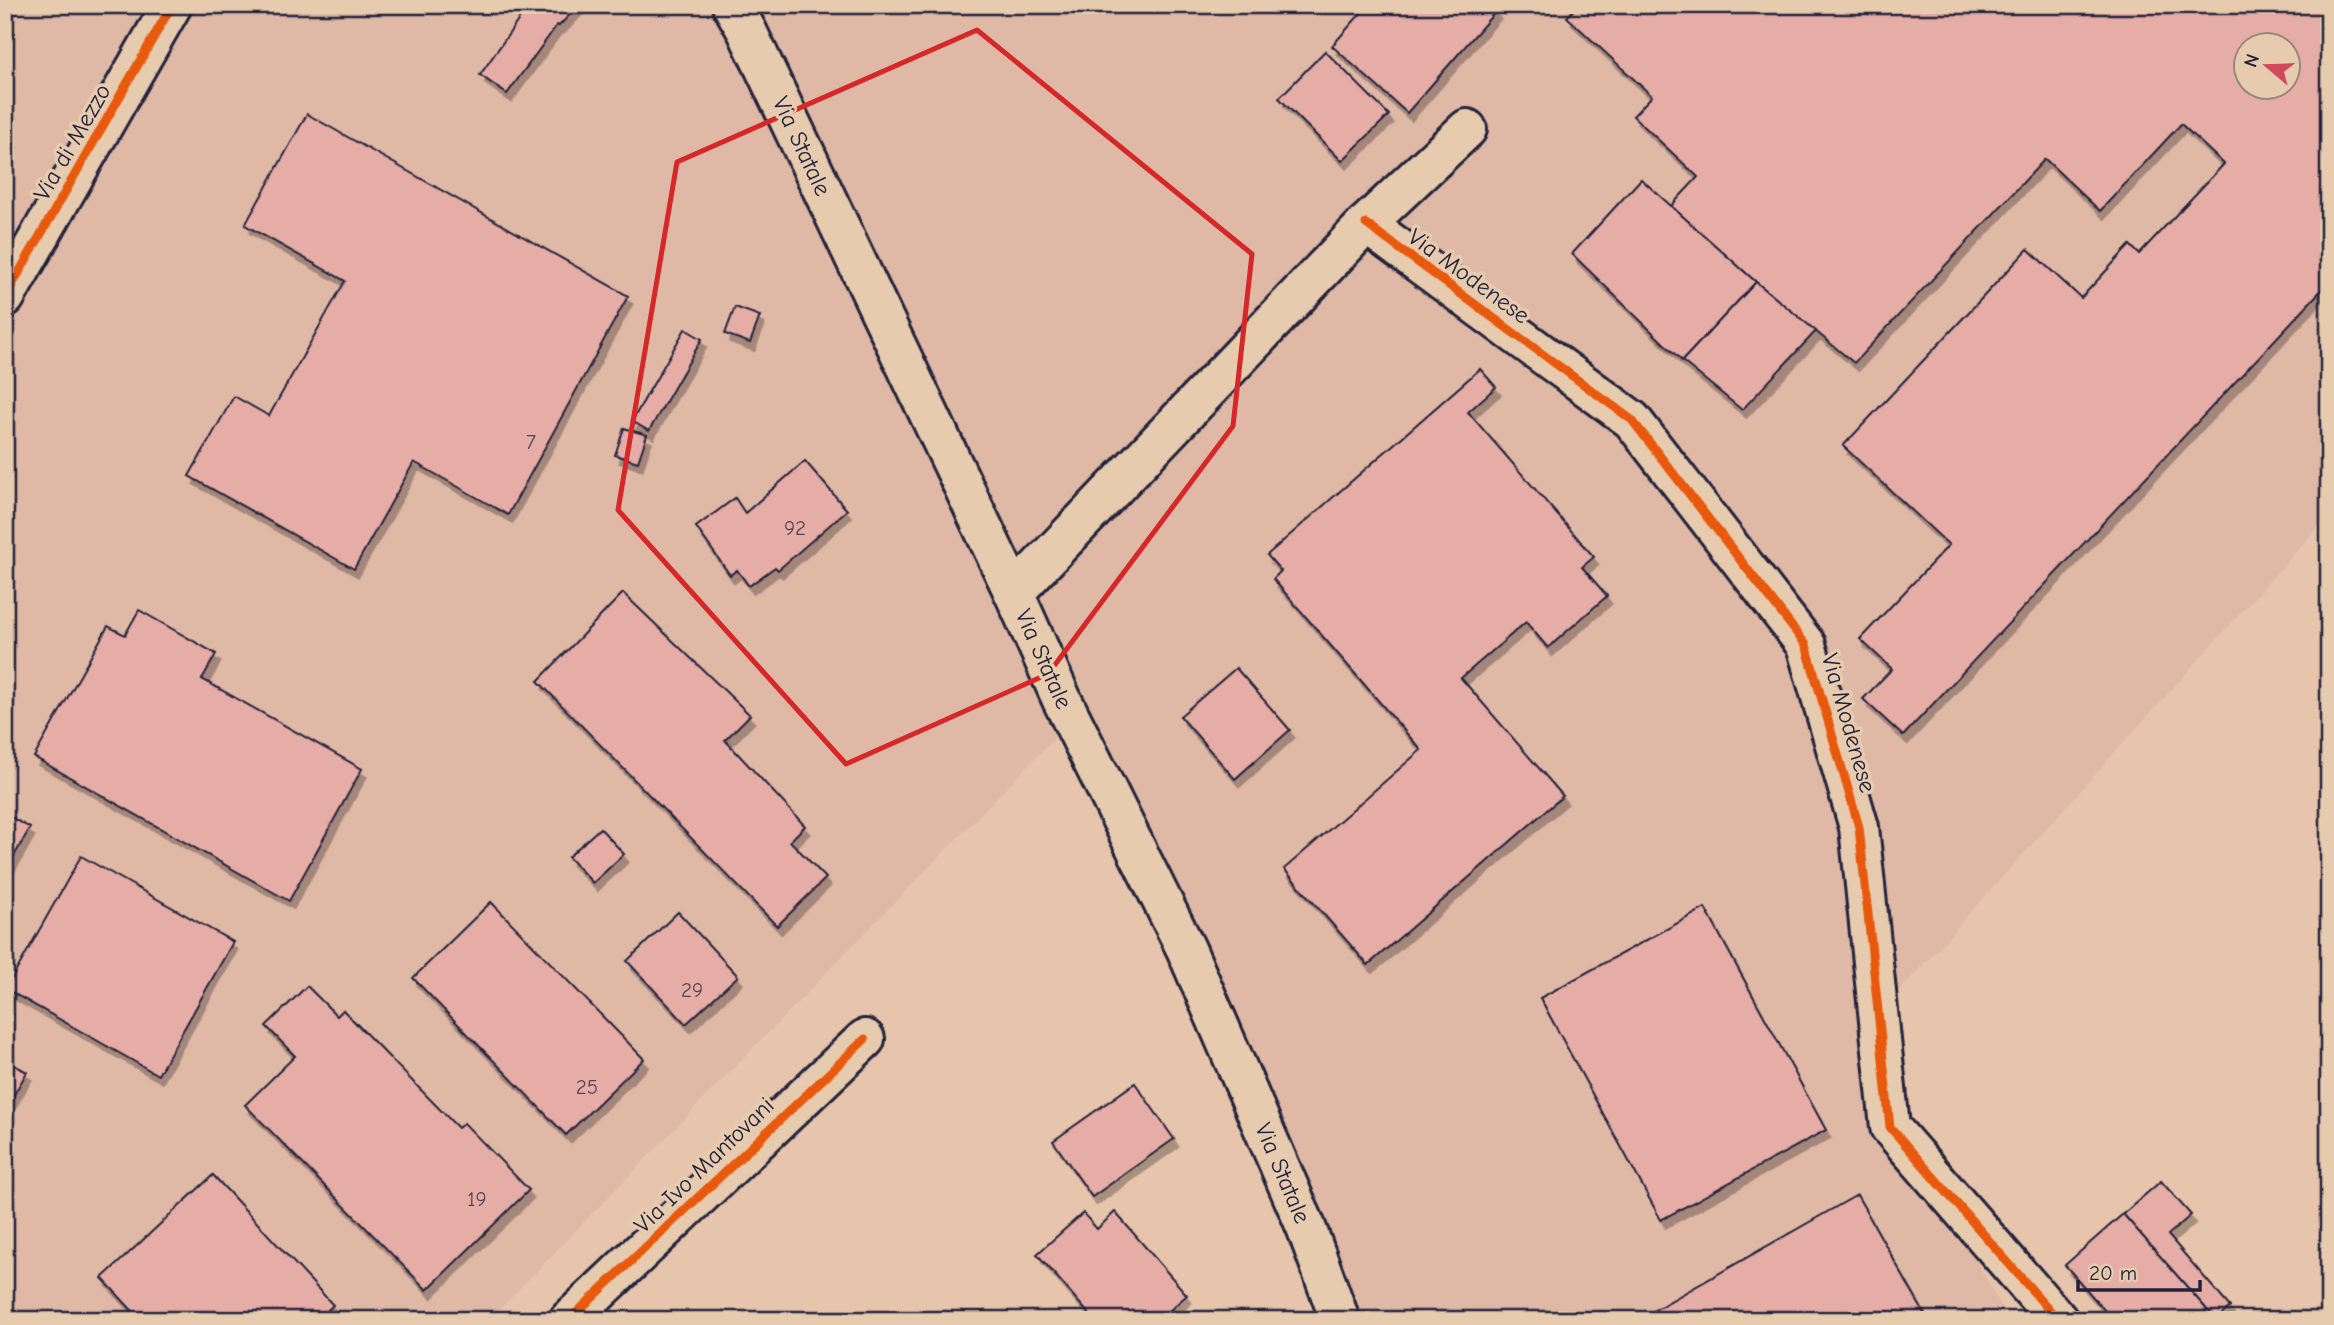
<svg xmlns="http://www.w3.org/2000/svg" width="2334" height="1325" viewBox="0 0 2334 1325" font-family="'Comic Neue',sans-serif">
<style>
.built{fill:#dfb8a6;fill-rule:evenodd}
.building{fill:#e6aca6;stroke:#22223b;stroke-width:2;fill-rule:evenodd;filter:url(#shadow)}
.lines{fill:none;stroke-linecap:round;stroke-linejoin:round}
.minor-casing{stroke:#22223b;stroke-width:44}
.major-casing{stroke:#22223b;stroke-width:44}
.minor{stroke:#e7cbae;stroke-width:38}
.major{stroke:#e7cbae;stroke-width:38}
.cycleway-casing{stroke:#e7cbae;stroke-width:13}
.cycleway{stroke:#e8590c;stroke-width:9}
.marked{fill:none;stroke:#d62828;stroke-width:5;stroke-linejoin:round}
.labels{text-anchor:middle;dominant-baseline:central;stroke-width:7;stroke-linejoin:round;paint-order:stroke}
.number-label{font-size:21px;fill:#534456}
.street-label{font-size:24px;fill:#22223b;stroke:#e7cbae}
</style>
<defs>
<filter id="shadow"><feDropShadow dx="4.5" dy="8" stdDeviation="0" flood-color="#0004"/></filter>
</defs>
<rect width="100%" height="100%" fill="#e7c5ac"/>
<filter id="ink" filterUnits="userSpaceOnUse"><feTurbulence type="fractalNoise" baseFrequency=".0143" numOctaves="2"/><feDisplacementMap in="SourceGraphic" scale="14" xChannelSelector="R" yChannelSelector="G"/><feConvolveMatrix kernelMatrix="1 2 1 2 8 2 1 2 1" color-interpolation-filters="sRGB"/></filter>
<g filter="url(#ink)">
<path class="built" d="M 5,5 L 2329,5 L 2329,515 L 1886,1006 L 1890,1127 L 1970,1250 L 2009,1320 L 1339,1320 L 1073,719 L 489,1320 L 5,1320 ZM 2246,46 L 2288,46 L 2288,88 L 2246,88 Z"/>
<g class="building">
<path d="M 529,5 L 579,5 L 559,26 L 557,25 L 507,94 L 480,75 Z"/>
<path d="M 1368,5 L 1489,5 L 1496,11 L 1407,113 L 1332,46 Z"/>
<path d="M 1578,5 L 2329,5 L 2329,282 L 1903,736 L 1863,699 L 1892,669 L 1860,639 L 1949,545 L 1843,446 L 2028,249 L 2081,298 L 2130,245 L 2139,254 L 2224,164 L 2181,124 L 2100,211 L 2045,159 L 1854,363 L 1756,282 L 1671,206 L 1698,177 L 1633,116 L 1652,96 L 1567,17 ZM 2246,46 L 2288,46 L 2288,88 L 2246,88 Z"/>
<path d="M 1325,51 L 1389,115 L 1342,161 L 1279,98 Z"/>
<path d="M 307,114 L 628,296 L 508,515 L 414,462 L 354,569 L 189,476 L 234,396 L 269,416 L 345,281 L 245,225 Z"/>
<path d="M 1641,179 L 1756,282 L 1682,361 L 1572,254 Z"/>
<path d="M 1756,282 L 1816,331 L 1742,410 L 1682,361 Z"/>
<path d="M 735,307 L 760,316 L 750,343 L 725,334 Z"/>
<path d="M 685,329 L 702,339 L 649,431 L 632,421 Z"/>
<path d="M 1480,369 L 1496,387 L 1468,412 L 1594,557 L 1582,567 L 1607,596 L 1548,648 L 1526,622 L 1461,678 L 1563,796 L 1368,965 L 1284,869 L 1421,750 L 1273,579 L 1281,571 L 1267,555 Z"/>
<path d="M 624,428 L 647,435 L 638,462 L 615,455 Z"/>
<path d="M 805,461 L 847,510 L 778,570 L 775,567 L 749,586 L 737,570 L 730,575 L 696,527 L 735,498 L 745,513 Z"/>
<path d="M 623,593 L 750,715 L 725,740 L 805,826 L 790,841 L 826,878 L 777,926 L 538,681 Z"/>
<path d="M 139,610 L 216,654 L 202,679 L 362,769 L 289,901 L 34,757 L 108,626 L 125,635 Z"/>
<path d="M 1236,668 L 1290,730 L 1235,779 L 1180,716 Z"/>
<path d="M 5,814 L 30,828 L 5,872 Z"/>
<path d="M 600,828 L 624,854 L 593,883 L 568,857 Z"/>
<path d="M 81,856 L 233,942 L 158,1075 L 6,989 Z"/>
<path d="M 491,902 L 644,1059 L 566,1135 L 413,978 Z"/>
<path d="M 1705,908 L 1826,1130 L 1661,1220 L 1540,998 Z"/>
<path d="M 678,912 L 738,976 L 686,1024 L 627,961 Z"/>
<path d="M 307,986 L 337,1016 L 343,1010 L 458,1128 L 464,1123 L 529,1190 L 427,1290 L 245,1105 L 295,1056 L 266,1026 Z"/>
<path d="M 5,1060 L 27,1072 L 5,1110 Z"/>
<path d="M 1135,1083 L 1174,1139 L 1092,1197 L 1053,1141 Z"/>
<path d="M 213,1175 L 333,1305 L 318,1320 L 141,1320 L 102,1278 Z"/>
<path d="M 2161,1181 L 2191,1215 L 2168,1235 L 2230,1307 L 2216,1320 L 2123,1214 Z"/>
<path d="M 1857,1195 L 1928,1320 L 1637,1320 Z"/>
<path d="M 1115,1212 L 1187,1295 L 1159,1320 L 1094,1320 L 1037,1254 L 1083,1213 L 1097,1229 Z"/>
<path d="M 2123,1214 L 2216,1320 L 2113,1320 L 2065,1265 Z"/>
</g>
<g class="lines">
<defs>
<g id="minor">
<path d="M 1366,224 L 1632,420 L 1806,645 L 1859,827 L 1890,1127 L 2058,1320"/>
<path d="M 5,297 L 172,5"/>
<path d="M 1014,593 L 1366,224 L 1467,129"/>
<path d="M 569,1320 L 865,1039"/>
</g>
<path id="major" d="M 732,5 L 747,31 L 1014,593 L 1062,700 L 1186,949 L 1306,1227 L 1340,1320"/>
</defs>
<use href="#minor" class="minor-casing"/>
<use href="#major" class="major-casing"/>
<use href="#minor" class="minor"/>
<use href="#major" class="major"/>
<defs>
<g id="cycleway">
<path d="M 1366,224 L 1632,420 L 1806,645 L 1859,827 L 1890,1127 L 2058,1320"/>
<path d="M 5,297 L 172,5"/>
<path d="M 569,1320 L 865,1039"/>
</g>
</defs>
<use href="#cycleway" class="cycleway-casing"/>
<use href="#cycleway" class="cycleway"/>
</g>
</g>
<path class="marked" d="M 977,30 L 1252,254 L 1233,426 L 1048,674 L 846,764 L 618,510 L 677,162 Z"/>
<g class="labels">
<g class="number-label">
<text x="531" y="442">7</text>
<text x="795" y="528">92</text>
<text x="692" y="990">29</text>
<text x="587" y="1087">25</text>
<text x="477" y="1199">19</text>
</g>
<g class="street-label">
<text transform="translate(72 142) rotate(-60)">Via di Mezzo</text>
<text transform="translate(802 146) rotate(65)">Via Statale</text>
<text transform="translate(1469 276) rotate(36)">Via Modenese</text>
<text transform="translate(1044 659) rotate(66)">Via Statale</text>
<text transform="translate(1849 723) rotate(74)">Via Modenese</text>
<text transform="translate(704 1165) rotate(-44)">Via Ivo Mantovani</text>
<text transform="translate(1283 1173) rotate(67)">Via Statale</text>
</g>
</g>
<rect width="2334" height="1325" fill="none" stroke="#e7cbae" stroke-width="28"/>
<rect x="14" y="14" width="2306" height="1297" fill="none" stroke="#22223b" stroke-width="2.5" filter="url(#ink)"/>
<g transform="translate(2267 66) rotate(289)"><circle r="33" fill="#e7cbae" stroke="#988780" stroke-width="2"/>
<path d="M0-5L12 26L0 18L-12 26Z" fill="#d1495b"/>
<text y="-10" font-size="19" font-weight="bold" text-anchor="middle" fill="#22223b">N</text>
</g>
<path d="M2078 1280v10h122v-10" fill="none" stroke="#22223b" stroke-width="3.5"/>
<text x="2089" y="1280" font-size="21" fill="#22223b" stroke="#e7cbae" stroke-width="5" paint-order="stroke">20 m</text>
</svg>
